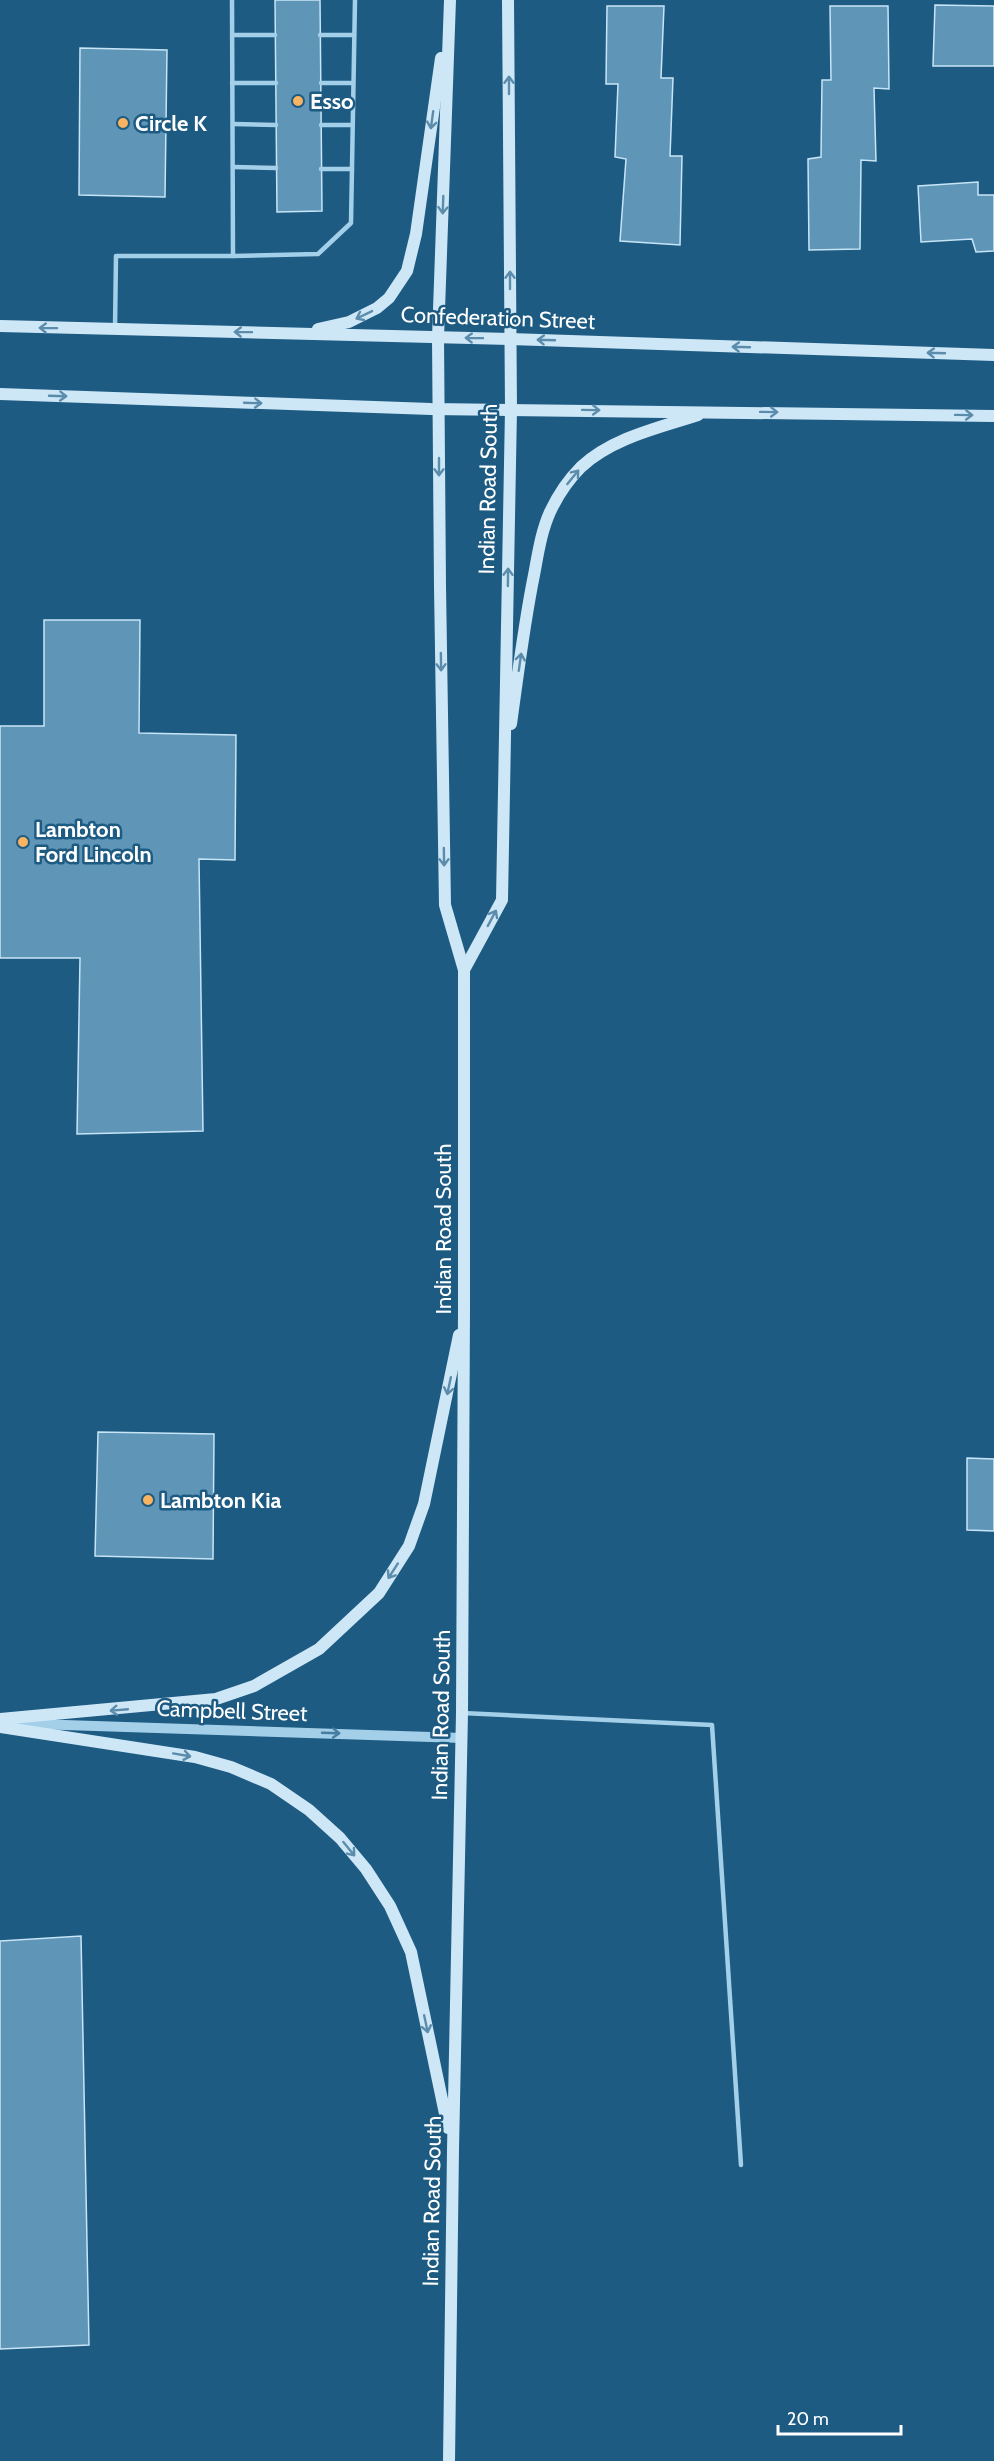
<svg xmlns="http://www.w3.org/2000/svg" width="994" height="2461" viewBox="0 0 994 2461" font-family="Cabin,sans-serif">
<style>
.building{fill:#5f95b7;stroke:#c7e5f7;stroke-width:1.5}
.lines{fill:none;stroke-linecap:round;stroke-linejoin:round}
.service{stroke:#a3cfe9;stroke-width:4.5}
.tertiary{stroke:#a3cfe9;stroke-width:10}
.secondary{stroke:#cee7f7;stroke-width:12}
.oneway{stroke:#5b8cab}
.oneway2{stroke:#457ea1}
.poi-dot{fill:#f9b361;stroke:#1d5b82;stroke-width:2}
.labels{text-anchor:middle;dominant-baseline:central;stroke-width:5;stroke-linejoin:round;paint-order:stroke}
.poi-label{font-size:22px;font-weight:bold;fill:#fff;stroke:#1d5b82;text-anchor:start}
.street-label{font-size:22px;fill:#fff;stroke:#1d5b82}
</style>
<rect width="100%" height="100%" fill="#1d5b82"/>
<g class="building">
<path d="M 275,0 L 320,0 L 322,211 L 277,212 Z"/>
<path d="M 935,5 L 994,6 L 994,66 L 933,66 Z"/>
<path d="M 607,6 L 664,6 L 661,78 L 673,78 L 670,156 L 682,156 L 680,245 L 620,241 L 626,159 L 615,157 L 618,84 L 606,84 Z"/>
<path d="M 830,6 L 888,6 L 889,89 L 874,88 L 876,161 L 861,160 L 860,249 L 809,250 L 808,159 L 821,157 L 822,80 L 831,80 Z"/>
<path d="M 80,48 L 167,50 L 165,197 L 79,195 Z"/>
<path d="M 978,182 L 978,195 L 994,195 L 994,251 L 976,252 L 972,239 L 921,242 L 918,186 Z"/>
<path d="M 44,620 L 140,620 L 139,733 L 236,735 L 235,860 L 199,859 L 203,1131 L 77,1134 L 80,958 L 0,958 L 0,726 L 44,726 Z"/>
<path d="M 98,1432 L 214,1434 L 213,1559 L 95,1556 Z"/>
<path d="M 967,1458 L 994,1459 L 994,1531 L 967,1530 Z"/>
<path d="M 81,1936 L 89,2345 L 0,2349 L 0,1941 Z"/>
</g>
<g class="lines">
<g class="service">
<path d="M 232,35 L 275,35"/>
<path d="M 320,35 L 354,35"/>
<path d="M 232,83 L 276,83"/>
<path d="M 321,83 L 353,83"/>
<path d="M 233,124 L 276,125"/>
<path d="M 321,125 L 352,125"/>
<path d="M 233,167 L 276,168"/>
<path d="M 321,169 L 352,169"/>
<path d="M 233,256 L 318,254 L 351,223 L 355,0"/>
<path d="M 115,328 L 116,256 L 233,256 L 232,0"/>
<path d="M 462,1713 L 712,1725 L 741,2165"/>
</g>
<path class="tertiary" d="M 3,1723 L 462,1738"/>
<g class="secondary">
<path d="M 0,326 L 510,339 L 994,355"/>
<path d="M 318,329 L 349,322 L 377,308 L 389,298 L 407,271 L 416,234 L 441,58"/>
<path d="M 0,394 L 431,409 L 994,416"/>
<path d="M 511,724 C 518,674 524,624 534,575 C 538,554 541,532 550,512 C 557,497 569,479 581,467 C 612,438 658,428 698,415"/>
<path d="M 464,970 L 502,900 L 511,409 L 508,0"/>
<path d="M 0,1719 L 216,1699 L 254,1686 L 319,1649 L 379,1593 L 409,1546 L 424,1504 L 459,1335"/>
<path d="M 0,1727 L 195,1757 L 231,1767 L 271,1784 L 309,1810 L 340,1838 L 366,1869 L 390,1906 L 411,1952 L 448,2128"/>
<path d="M 449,2461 L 453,2150 L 462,1713 L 464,1308 L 464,970 L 445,905 L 440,586 L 438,338 L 450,0"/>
</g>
</g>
<defs><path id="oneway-shaft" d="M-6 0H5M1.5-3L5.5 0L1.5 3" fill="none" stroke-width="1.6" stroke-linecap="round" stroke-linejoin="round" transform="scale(1.5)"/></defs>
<g class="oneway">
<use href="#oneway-shaft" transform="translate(509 85) rotate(-90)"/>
<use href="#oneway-shaft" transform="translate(432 120) rotate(98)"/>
<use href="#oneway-shaft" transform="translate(443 205) rotate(92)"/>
<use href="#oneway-shaft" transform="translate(510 280) rotate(-90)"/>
<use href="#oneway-shaft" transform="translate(364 315) rotate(154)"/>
<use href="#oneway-shaft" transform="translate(48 328) rotate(-179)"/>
<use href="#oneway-shaft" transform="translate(243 332) rotate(-179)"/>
<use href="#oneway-shaft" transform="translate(474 338) rotate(-179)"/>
<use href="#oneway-shaft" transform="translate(546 340) rotate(-178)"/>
<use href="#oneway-shaft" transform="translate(741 347) rotate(-178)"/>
<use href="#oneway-shaft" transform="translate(936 353) rotate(-178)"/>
<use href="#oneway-shaft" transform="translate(58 396) rotate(2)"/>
<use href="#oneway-shaft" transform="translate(253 403) rotate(2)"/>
<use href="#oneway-shaft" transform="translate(591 410) rotate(1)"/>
<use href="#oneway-shaft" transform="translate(769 412) rotate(1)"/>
<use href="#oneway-shaft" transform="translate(964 415) rotate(1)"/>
<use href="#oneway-shaft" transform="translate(439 467) rotate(90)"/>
<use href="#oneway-shaft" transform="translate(573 477) rotate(-51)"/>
<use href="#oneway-shaft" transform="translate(508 577) rotate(-89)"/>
<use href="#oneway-shaft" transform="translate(441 662) rotate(89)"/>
<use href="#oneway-shaft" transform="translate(520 662) rotate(-82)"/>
<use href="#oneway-shaft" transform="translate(444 857) rotate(89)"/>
<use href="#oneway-shaft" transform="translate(492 918) rotate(-62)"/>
<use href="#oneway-shaft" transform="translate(449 1386) rotate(102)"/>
<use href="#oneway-shaft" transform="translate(393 1571) rotate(123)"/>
<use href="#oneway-shaft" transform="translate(119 1710) rotate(175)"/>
<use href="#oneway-shaft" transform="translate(182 1755) rotate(10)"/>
<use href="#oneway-shaft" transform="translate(349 1849) rotate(51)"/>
<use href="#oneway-shaft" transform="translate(426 2024) rotate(78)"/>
</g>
<use class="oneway2" href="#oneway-shaft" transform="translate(331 1733) rotate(2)"/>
<g class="poi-dot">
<circle cx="298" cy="101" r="6"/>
<circle cx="123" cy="123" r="6"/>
<circle cx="23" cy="842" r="6"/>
<circle cx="148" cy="1500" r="6"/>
</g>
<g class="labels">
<g class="poi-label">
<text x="310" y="101">Esso</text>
<text x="135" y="123">Circle K</text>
<text x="35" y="829">Lambton<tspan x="35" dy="25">Ford Lincoln</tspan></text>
<text x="160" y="1500">Lambton Kia</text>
</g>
<g class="street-label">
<text transform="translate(498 318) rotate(2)">Confederation Street</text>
<text transform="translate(488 489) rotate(-89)">Indian Road South</text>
<text transform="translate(443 1229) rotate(-90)">Indian Road South</text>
<text transform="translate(232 1711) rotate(2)">Campbell Street</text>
<text transform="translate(441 1715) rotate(-89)">Indian Road South</text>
<text transform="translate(432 2201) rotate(-89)">Indian Road South</text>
</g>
</g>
<path d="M778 2425v9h123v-9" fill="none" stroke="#ffffff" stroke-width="3"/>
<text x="787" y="2425" font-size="18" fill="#ffffff" stroke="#1d5b82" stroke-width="4.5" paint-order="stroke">20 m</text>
</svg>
